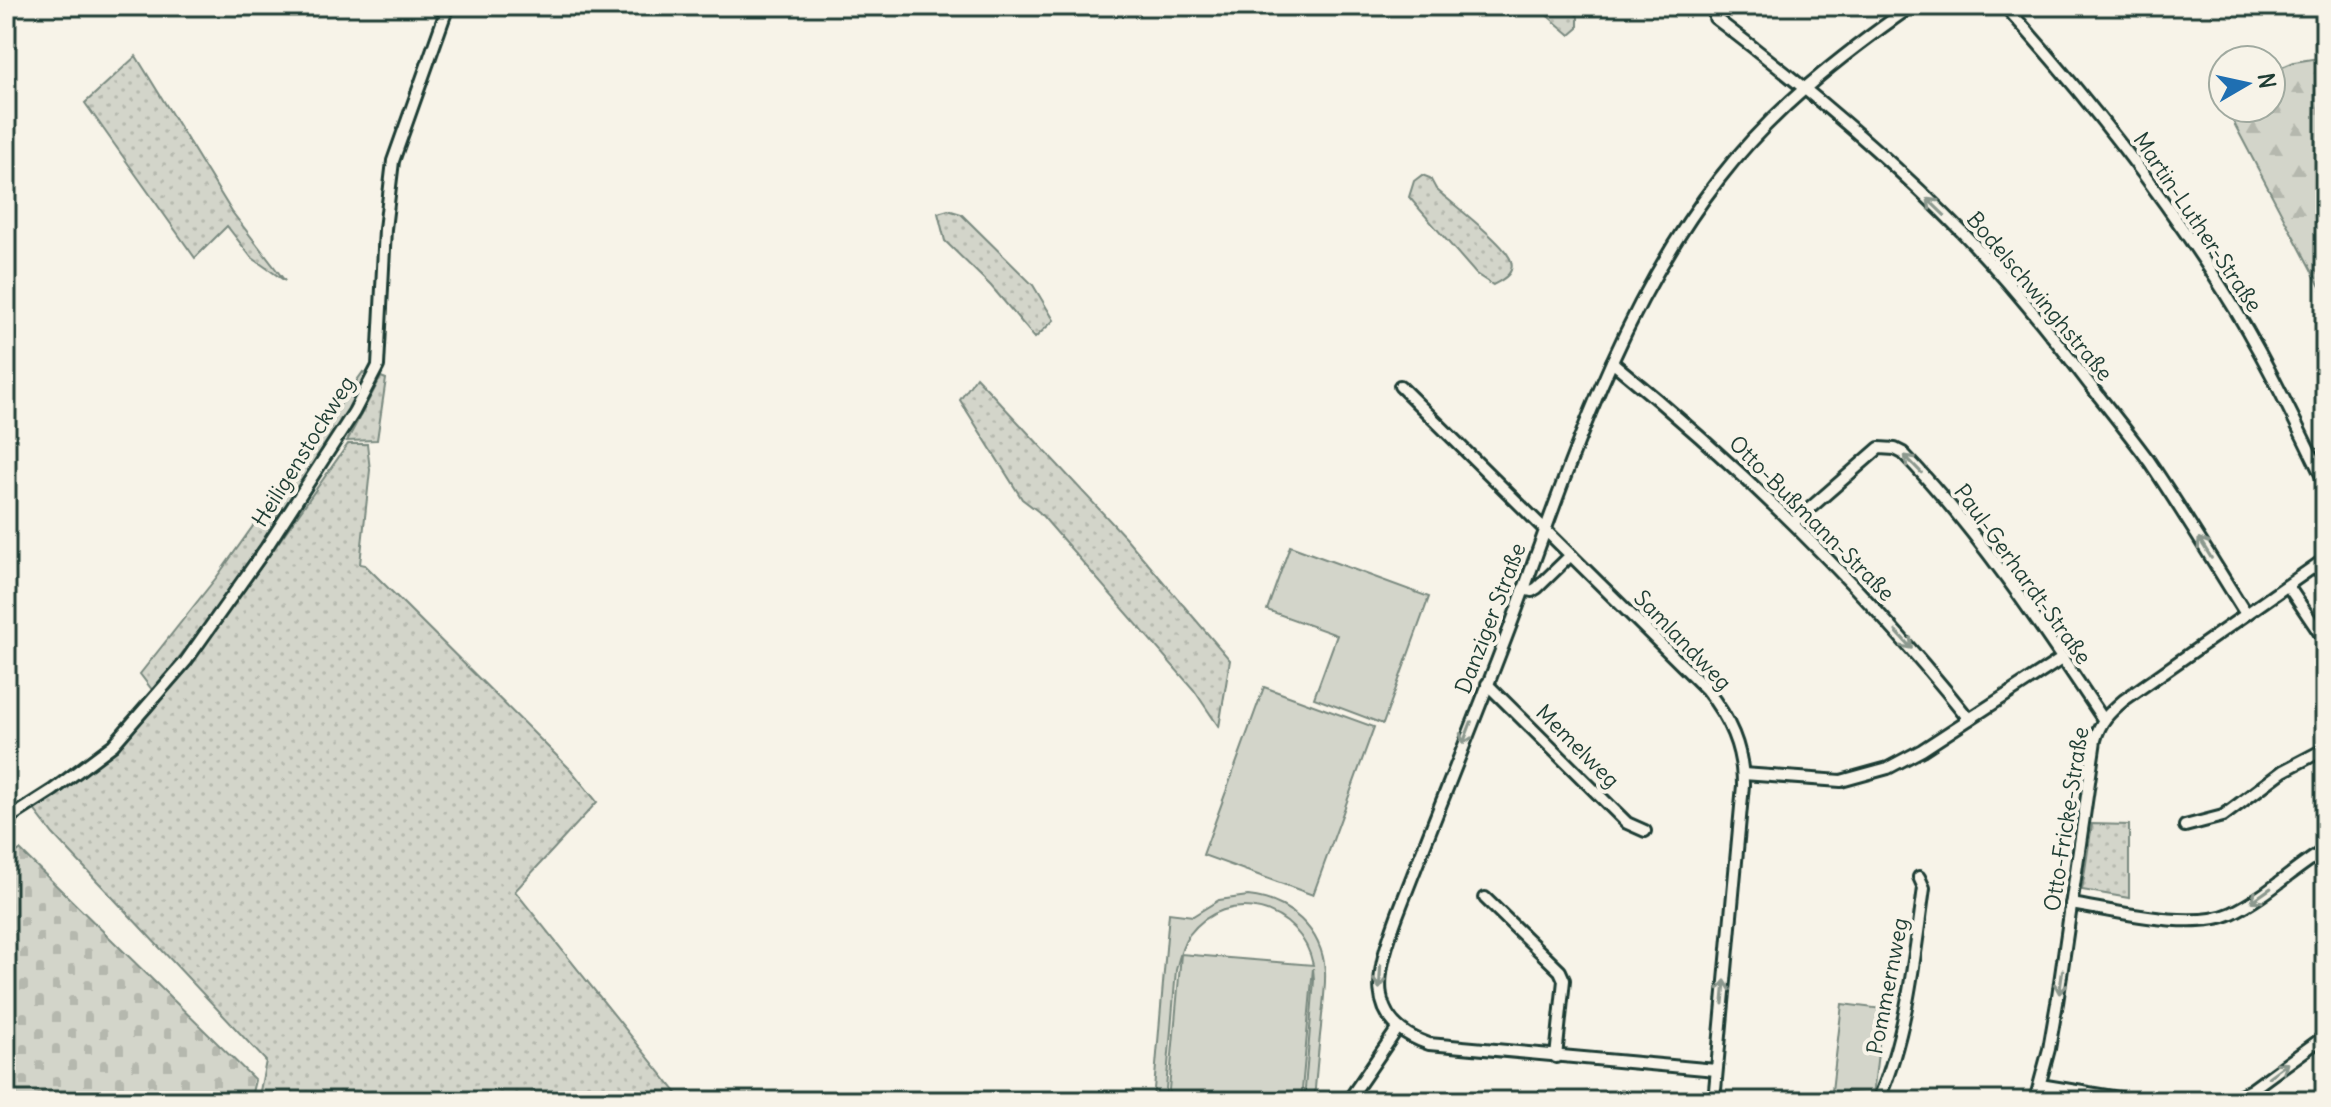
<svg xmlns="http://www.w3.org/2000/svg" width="2331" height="1107" viewBox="0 0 2331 1107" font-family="Delius,sans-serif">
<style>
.grass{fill:url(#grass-dots);stroke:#79897f;stroke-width:2}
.forest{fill:url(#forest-firs);stroke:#79897f;stroke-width:2}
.cemetery{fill:url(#cemetery-stones);stroke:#79897f;stroke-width:2}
.pitch{fill:#d3d5ca;stroke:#79897f;stroke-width:2}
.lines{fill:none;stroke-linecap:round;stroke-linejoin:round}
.street-casing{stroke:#1f3d34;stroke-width:16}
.street{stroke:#f7f3e8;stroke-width:10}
.oneway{stroke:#8b988e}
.labels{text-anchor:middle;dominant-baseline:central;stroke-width:8;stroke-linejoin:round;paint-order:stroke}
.street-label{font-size:22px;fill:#1f3d34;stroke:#f7f3e8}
</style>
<defs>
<pattern id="grass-dots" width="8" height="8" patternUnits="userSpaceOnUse" patternTransform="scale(2)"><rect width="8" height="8" fill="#d3d5ca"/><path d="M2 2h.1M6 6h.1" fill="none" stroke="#b5b8ae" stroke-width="1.8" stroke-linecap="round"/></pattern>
<pattern id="forest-firs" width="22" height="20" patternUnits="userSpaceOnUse" patternTransform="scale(2)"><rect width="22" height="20" fill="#d3d5ca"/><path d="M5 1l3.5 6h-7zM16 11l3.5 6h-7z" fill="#b5b8ae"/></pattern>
<pattern id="cemetery-stones" width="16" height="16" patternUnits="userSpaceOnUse" patternTransform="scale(2)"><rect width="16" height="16" fill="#d3d5ca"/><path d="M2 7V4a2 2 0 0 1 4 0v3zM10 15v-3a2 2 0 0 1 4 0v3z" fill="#b5b8ae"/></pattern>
</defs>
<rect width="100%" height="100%" fill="#f7f3e8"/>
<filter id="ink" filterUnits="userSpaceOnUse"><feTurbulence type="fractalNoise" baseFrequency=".0125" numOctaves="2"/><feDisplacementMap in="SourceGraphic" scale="16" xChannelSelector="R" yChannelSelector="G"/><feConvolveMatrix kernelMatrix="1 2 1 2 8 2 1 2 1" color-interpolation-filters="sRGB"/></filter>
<g filter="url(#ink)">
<g class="grass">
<path d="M 1536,6 L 1570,6 L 1578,17 L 1578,28 L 1570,35 Z"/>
<path d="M 136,56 L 232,212 L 285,281 L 251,257 L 227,226 L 195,258 L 85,103 Z"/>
<path d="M 1422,175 L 1430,178 L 1436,189 C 1451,203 1506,244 1511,261 C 1515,274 1502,280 1493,285 L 1476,274 L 1409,197 L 1414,181 Z"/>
<path d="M 948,210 L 961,214 L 1033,285 L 1054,320 L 1035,338 L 991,286 L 945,241 L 938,213 Z"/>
<path d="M 363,372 L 367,375 L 325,452 L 206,622 L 153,691 L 140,674 L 216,578 Z"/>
<path d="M 381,377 L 386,379 L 377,440 L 347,441 Z"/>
<path d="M 976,377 L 1126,538 L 1230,660 L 1219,727 L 1194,690 L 1039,512 L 1022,499 L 960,400 Z"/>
<path d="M 348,444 L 367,444 L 370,470 L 360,564 L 365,565 L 571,770 L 597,802 L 515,891 L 683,1101 L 258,1101 L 266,1061 L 53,834 L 33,808 L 115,749 L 151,712 L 261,567 Z"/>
<path d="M 2092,824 L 2129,825 L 2129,898 L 2082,890 Z"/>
</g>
<path class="forest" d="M 2325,57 L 2325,296 L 2226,108 L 2271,108 L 2271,72 L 2294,62 Z"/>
<path class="cemetery" d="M 20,850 L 255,1080 L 250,1101 L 6,1101 L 6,859 Z"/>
<g class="pitch">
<path d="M 1290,546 L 1429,597 L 1383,724 L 1314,698 L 1337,635 L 1267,610 Z"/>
<path d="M 1264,687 L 1374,727 L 1313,895 L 1203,855 Z"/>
<path d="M 1248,896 C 1289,900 1322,929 1325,971 C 1326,989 1322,1009 1321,1027 C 1318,1052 1316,1076 1314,1101 L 1304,1101 L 1314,980 L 1313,968 L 1301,1101 L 1168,1101 L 1181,954 L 1313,965 C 1301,906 1227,885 1189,935 C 1182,945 1179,957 1176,970 L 1165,1101 L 1153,1101 L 1169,913 L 1193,916 L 1219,900 Z"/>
<path d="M 1842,1004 L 1883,1009 L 1873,1096 L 1832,1091 Z"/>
</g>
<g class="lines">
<defs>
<g id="street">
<path d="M 2005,6 C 2085,95 2159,188 2223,290 C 2262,351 2293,417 2325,483"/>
<path d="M 1715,18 C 1802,84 1886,154 1962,232 C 2008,280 2050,332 2090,385 C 2110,410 2130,435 2149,461 C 2183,511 2214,563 2246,614"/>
<path d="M 1612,362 C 1743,469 1863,586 1969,719"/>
<path d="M 1400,386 L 1706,689 C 1729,718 1743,747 1743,785 L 1714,1101"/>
<path d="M 1793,523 L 1879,448 L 1895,449 L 1903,453 C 1981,534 2041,626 2103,719"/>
<path d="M 2288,586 L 2325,641"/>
<path d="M 1523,589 L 1532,591 L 1537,588 L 1571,555"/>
<path d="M 1487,684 L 1627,823 L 1645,831"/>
<path d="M 1743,774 L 1841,781 L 1888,768 L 1922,750 L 2063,658"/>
<path d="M 6,820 L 53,790 L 113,745 L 186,661 L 266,548 L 354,412 L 378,366 L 385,229 L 393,161 L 448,6"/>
<path d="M 2185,826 L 2223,816 L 2283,771 L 2325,749"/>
<path d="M 1485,898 L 1560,971 L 1564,980 L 1556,1057"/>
<path d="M 2071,904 C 2115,911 2193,931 2232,913 C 2266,897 2293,869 2325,850"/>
<path d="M 1716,1070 L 1429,1044 C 1361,1021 1378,968 1397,916 C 1436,814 1478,713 1516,611 C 1570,463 1621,305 1719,179 C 1772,110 1840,56 1912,6"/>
<path d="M 2040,1085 L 2137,1101"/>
<path d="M 1348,1101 L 1398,1028"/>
<path d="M 1878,1101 C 1907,1034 1914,960 1924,888 L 1919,877"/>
<path d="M 2035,1101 L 2049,1049 L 2057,1003 L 2095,740 C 2100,721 2110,712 2124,700 L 2325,559"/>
<path d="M 2228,1101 L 2251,1090 L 2325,1036"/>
</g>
</defs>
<use href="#street" class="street-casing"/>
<use href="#street" class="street"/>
</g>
<defs><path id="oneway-shaft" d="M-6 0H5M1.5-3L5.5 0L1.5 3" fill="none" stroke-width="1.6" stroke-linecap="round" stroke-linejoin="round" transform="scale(2)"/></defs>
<g class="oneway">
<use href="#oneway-shaft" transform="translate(1936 207) rotate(-136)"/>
<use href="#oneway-shaft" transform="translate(1913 464) rotate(-134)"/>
<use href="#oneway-shaft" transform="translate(2205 548) rotate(-122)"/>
<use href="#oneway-shaft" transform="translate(1904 640) rotate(48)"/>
<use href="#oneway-shaft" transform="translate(1467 733) rotate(111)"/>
<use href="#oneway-shaft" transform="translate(2261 895) rotate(145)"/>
<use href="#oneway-shaft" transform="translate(1380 977) rotate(93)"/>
<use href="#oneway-shaft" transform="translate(2061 982) rotate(98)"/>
<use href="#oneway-shaft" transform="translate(1724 992) rotate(-85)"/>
<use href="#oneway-shaft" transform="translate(2278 1070) rotate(-36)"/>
</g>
</g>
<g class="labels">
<g class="street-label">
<text transform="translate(2198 222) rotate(56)">Martin-Luther-Straße</text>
<text transform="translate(2040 296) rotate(50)">Bodelschwinghstraße</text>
<text transform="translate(303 451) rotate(-58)">Heiligenstockweg</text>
<text transform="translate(1812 518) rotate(45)">Otto-Bußmann-Straße</text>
<text transform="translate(2023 574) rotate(54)">Paul-Gerhardt-Straße</text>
<text transform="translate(1490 618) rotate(-69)">Danziger Straße</text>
<text transform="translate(1683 640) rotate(46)">Samlandweg</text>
<text transform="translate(1578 746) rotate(45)">Memelweg</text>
<text transform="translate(2066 819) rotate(-81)">Otto-Fricke-Straße</text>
<text transform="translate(1887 986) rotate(-79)">Pommernweg</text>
</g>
</g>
<rect width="2331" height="1107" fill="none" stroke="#f7f3e8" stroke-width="32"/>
<rect x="16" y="16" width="2299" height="1075" fill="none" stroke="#1f3d34" stroke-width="3" filter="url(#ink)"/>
<g transform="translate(2247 84) rotate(81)"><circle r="38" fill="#f7f3e8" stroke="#a1aaa0" stroke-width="2"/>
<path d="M0-6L14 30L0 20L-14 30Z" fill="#1f6fb2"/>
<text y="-12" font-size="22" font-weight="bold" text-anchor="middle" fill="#1f3d34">N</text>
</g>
</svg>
